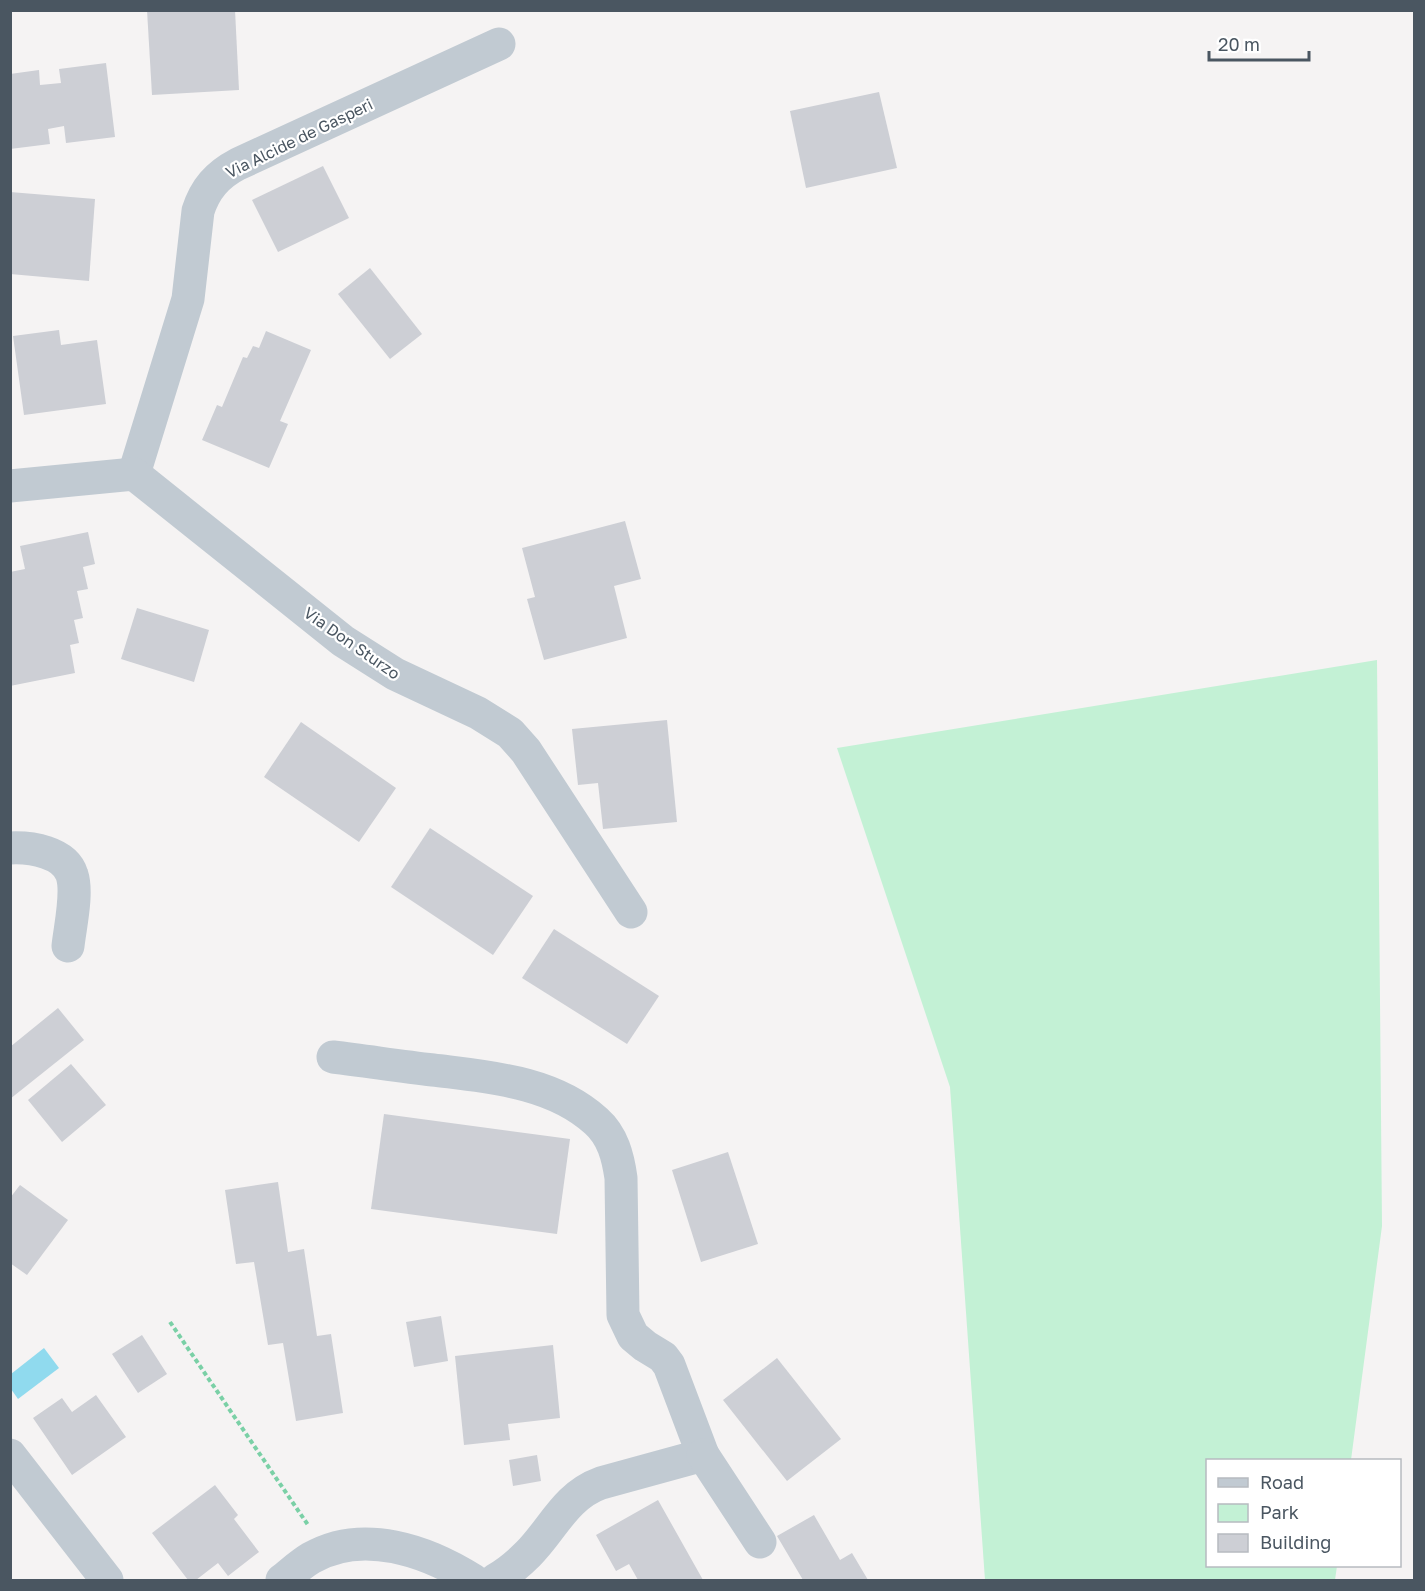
<svg xmlns="http://www.w3.org/2000/svg" width="1425" height="1591" viewBox="0 0 1425 1591" font-family="'Golos Text',sans-serif">
<style>
.green{fill:#c3f1d5}
.water{fill:#90daee}
.building{fill:#cdcfd5}
.lines{fill:none;stroke-linecap:round;stroke-linejoin:round}
.path{stroke:#7ad0a6;stroke-width:4;stroke-dasharray:4.5 3;stroke-linecap:butt}
.minor{stroke:#c1cad2;stroke-width:33}
.labels{text-anchor:middle;dominant-baseline:central;stroke-width:4.5;stroke-linejoin:round;paint-order:stroke}
.street-label{font-size:16px;fill:#4a5661;stroke:#fff}
</style>
<rect width="100%" height="100%" fill="#f5f3f3"/>
<path class="green" d="M 1377,660 L 1382,1226 L 1351,1460 L 1208,1460 L 1208,1566 L 1337,1566 L 1335,1580 L 985,1580 L 950,1087 L 837,748 Z"/>
<path class="water" d="M 44,1348 L 59,1368 L 18,1399 L 11,1389 L 11,1374 Z"/>
<g class="building">
<path d="M 147,10 L 235,10 L 239,90 L 152,95 Z"/>
<path d="M 106,63 L 115,137 L 66,143 L 64,126 L 48,129 L 50,144 L 10,149 L 10,74 L 39,70 L 40,85 L 61,83 L 59,69 Z"/>
<path d="M 879,92 L 897,168 L 806,188 L 790,111 Z"/>
<path d="M 323,166 L 349,218 L 278,252 L 252,200 Z"/>
<path d="M 10,192 L 95,199 L 89,281 L 10,274 Z"/>
<path d="M 370,268 L 422,334 L 390,359 L 338,294 Z"/>
<path d="M 59,330 L 61,345 L 97,340 L 106,404 L 24,415 L 13,336 Z"/>
<path d="M 266,331 L 311,350 L 280,421 L 288,424 L 269,468 L 202,440 L 217,405 L 222,407 L 243,357 L 247,358 L 253,346 L 259,348 Z"/>
<path d="M 625,521 L 641,579 L 614,586 L 627,638 L 544,660 L 527,599 L 535,597 L 522,548 Z"/>
<path d="M 88,532 L 95,564 L 83,567 L 88,589 L 77,591 L 83,618 L 74,620 L 79,643 L 70,645 L 75,673 L 10,686 L 10,598 L 12,598 L 10,572 L 25,569 L 20,546 Z"/>
<path d="M 137,608 L 209,630 L 194,682 L 121,659 Z"/>
<path d="M 667,720 L 677,822 L 603,829 L 598,783 L 578,785 L 572,729 Z"/>
<path d="M 301,722 L 396,788 L 359,842 L 264,777 Z"/>
<path d="M 430,828 L 533,896 L 493,955 L 391,887 Z"/>
<path d="M 554,929 L 659,996 L 627,1044 L 522,978 Z"/>
<path d="M 58,1008 L 84,1040 L 10,1099 L 10,1047 Z"/>
<path d="M 71,1064 L 106,1105 L 62,1142 L 28,1100 Z"/>
<path d="M 384,1114 L 570,1139 L 557,1234 L 371,1209 Z"/>
<path d="M 728,1152 L 758,1244 L 701,1262 L 672,1170 Z"/>
<path d="M 278,1182 L 288,1252 L 304,1249 L 317,1336 L 331,1334 L 343,1413 L 296,1421 L 283,1343 L 268,1345 L 254,1262 L 236,1264 L 225,1190 Z"/>
<path d="M 20,1185 L 68,1220 L 27,1275 L 10,1263 L 10,1198 Z"/>
<path d="M 441,1316 L 448,1361 L 414,1367 L 406,1322 Z"/>
<path d="M 142,1335 L 167,1374 L 138,1393 L 112,1354 Z"/>
<path d="M 553,1345 L 560,1418 L 508,1424 L 510,1440 L 464,1445 L 455,1356 Z"/>
<path d="M 777,1358 L 841,1439 L 787,1481 L 723,1400 Z"/>
<path d="M 96,1395 L 126,1437 L 72,1475 L 33,1418 L 62,1398 L 72,1412 Z"/>
<path d="M 537,1455 L 541,1481 L 513,1486 L 509,1460 Z"/>
<path d="M 215,1485 L 238,1515 L 234,1519 L 259,1552 L 228,1576 L 218,1563 L 196,1580 L 188,1580 L 152,1533 Z"/>
<path d="M 658,1500 L 703,1580 L 638,1580 L 629,1564 L 616,1571 L 596,1535 Z"/>
<path d="M 814,1515 L 840,1560 L 852,1553 L 868,1580 L 803,1580 L 777,1536 Z"/>
</g>
<g class="lines">
<path class="path" d="M 170,1322 L 308,1525"/>
<g class="minor">
<path d="M 134,474 L 188,299 L 198,211 C 205,189 217,175 238,164 L 499,44"/>
<path d="M 10,486 L 134,474 L 343,641 L 395,674 L 478,713 L 510,733 L 526,751 L 631,912"/>
<path d="M 10,848 C 31,847 65,852 72,875 C 78,893 70,927 68,946"/>
<path d="M 333,1057 C 366,1061 399,1066 433,1070 C 488,1077 552,1081 596,1121 C 613,1136 618,1157 621,1178 L 623,1315 L 633,1336 L 645,1346 L 663,1357 L 669,1365 L 703,1455 L 601,1483 C 565,1496 553,1529 528,1554 C 518,1564 507,1573 495,1580"/>
<path d="M 10,1455 L 107,1580"/>
<path d="M 703,1455 L 760,1542"/>
<path d="M 282,1580 C 291,1573 301,1564 311,1558 C 363,1528 427,1551 473,1580"/>
</g>
</g>
<g class="labels">
<g class="street-label">
<text transform="translate(299 138) rotate(-26)">Via Alcide de Gasperi</text>
<text transform="translate(352 643) rotate(35)">Via Don Sturzo</text>
</g>
</g>
<rect width="1425" height="1591" fill="none" stroke="#4a5661" stroke-width="24"/>
<rect x="1206" y="1459" width="195" height="108" fill="#ffffff" stroke="#b7bbc0" stroke-width="1.5"/>
<rect x="1218" y="1478" width="30" height="9" fill="#c1cad2" stroke="#b7bbc0" stroke-width="1.5"/>
<text x="1260" y="1489" font-size="18" fill="#4a5661">Road</text>
<rect x="1218" y="1504" width="30" height="18" fill="#c3f1d5" stroke="#b7bbc0" stroke-width="1.5"/>
<text x="1260" y="1519" font-size="18" fill="#4a5661">Park</text>
<rect x="1218" y="1534" width="30" height="18" fill="#cdcfd5" stroke="#b7bbc0" stroke-width="1.5"/>
<text x="1260" y="1549" font-size="18" fill="#4a5661">Building</text>
<path d="M1209 51v9h100v-9" fill="none" stroke="#4a5661" stroke-width="3"/>
<text x="1218" y="51" font-size="18" fill="#4a5661" stroke="#ffffff" stroke-width="4.5" paint-order="stroke">20 m</text>
</svg>
